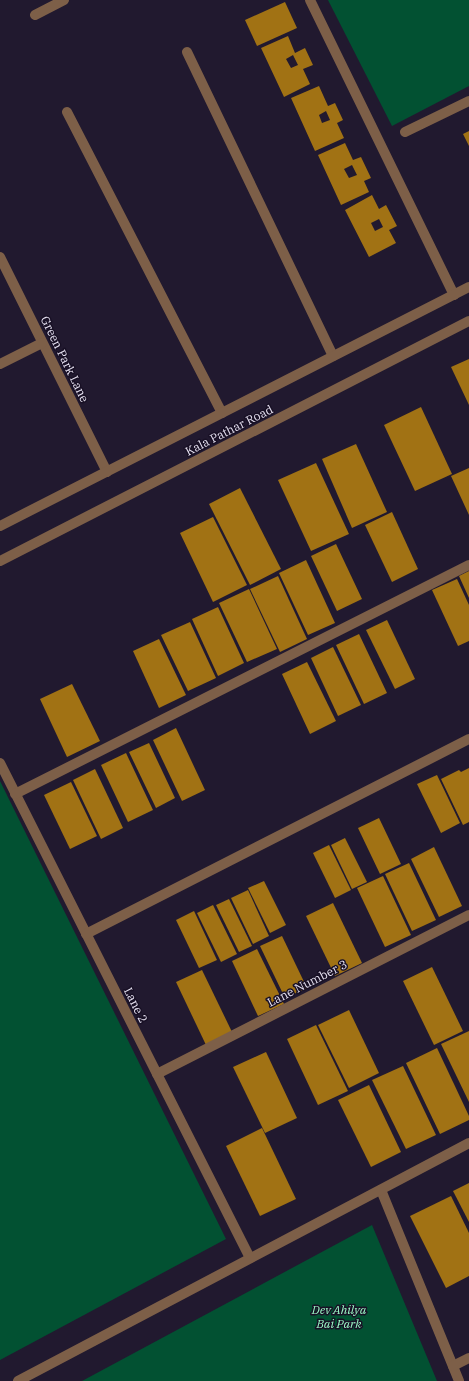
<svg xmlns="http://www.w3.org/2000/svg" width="469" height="1381" viewBox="0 0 469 1381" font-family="'IBM Plex Serif',serif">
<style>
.green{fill:#025132}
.building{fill:#a17214;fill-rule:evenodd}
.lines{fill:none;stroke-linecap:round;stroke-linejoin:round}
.service{stroke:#7d5f48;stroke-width:10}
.minor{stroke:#7d5f48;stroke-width:10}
.tertiary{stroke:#7d5f48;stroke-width:10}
.labels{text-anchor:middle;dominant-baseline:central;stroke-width:3;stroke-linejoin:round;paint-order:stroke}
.street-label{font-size:12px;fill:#e8e3f3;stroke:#181025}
.park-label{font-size:12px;font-style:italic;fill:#9cfcc8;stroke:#181025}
</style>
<rect width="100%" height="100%" fill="#21192f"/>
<g class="green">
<path d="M 328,0 L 469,0 L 469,86 L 392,126 Z"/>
<path d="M 0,781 L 226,1239 L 0,1360 Z"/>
<path d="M 372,1225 L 437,1381 L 82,1381 Z"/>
</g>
<g class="building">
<path d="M 285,2 L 297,28 L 257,46 L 245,20 Z"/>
<path d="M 288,36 L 295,53 L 305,48 L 313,65 L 303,69 L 310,84 L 284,97 L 261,48 ZM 293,55 L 298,65 L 291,68 L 286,59 Z"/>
<path d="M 319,86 L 328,106 L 335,103 L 343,120 L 337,123 L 344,138 L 315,151 L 291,98 ZM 326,111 L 330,120 L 322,123 L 319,115 Z"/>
<path d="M 469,131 L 469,146 L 463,134 Z"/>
<path d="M 345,143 L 353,160 L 361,157 L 371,178 L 364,181 L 369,192 L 341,205 L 318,155 ZM 352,165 L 357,175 L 349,178 L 344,169 Z"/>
<path d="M 372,195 L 379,209 L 386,205 L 397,226 L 389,230 L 396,243 L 369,257 L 345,210 ZM 379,219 L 383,227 L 375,231 L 371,223 Z"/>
<path d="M 469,359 L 469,405 L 451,367 Z"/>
<path d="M 421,407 L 452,474 L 415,491 L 384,425 Z"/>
<path d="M 356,444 L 387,512 L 352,528 L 322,459 Z"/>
<path d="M 316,463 L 349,534 L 311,551 L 278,480 Z"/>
<path d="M 469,468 L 469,515 L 451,476 Z"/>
<path d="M 240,488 L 281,569 L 250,585 L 209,504 Z"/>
<path d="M 392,512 L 418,569 L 392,582 L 365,525 Z"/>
<path d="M 213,517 L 247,585 L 213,602 L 180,533 Z"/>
<path d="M 336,544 L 362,599 L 337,611 L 311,556 Z"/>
<path d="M 306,560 L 335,623 L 308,635 L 279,573 Z"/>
<path d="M 469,571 L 469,598 L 459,576 Z"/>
<path d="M 278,576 L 307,639 L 280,652 L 250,589 Z"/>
<path d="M 457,579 L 469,605 L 469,641 L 458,646 L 432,590 Z"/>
<path d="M 249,589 L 277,649 L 247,662 L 219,603 Z"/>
<path d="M 218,607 L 244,663 L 218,676 L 192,619 Z"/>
<path d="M 387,620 L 415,679 L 395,689 L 366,630 Z"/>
<path d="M 190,622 L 216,678 L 188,691 L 161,635 Z"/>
<path d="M 359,634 L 387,693 L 364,704 L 336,645 Z"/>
<path d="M 159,639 L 186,695 L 159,708 L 133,651 Z"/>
<path d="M 333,647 L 361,705 L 338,716 L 311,658 Z"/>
<path d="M 307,662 L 336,721 L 310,734 L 282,674 Z"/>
<path d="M 72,684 L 100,741 L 67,757 L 40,699 Z"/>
<path d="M 176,728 L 205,790 L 182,801 L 153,740 Z"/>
<path d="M 149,743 L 175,798 L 156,808 L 129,752 Z"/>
<path d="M 126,753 L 153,810 L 128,822 L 101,765 Z"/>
<path d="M 469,768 L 469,822 L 463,825 L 441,779 L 459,770 L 461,772 Z"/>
<path d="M 95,769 L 123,828 L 101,839 L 73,780 Z"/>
<path d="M 437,775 L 460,823 L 441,833 L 417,784 Z"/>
<path d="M 71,782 L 97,836 L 70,849 L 44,795 Z"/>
<path d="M 379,818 L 401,864 L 380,874 L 358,828 Z"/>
<path d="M 345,838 L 367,882 L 352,889 L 331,845 Z"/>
<path d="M 329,845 L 351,890 L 335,898 L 313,853 Z"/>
<path d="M 434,847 L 462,906 L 439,917 L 411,859 Z"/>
<path d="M 409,863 L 436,920 L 412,931 L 385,874 Z"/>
<path d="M 383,876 L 411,935 L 385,947 L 357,888 Z"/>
<path d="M 264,881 L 286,925 L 270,933 L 248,888 Z"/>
<path d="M 248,890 L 269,936 L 253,944 L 231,898 Z"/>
<path d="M 229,899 L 252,946 L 239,952 L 216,905 Z"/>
<path d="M 333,903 L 362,963 L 335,976 L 306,916 Z"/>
<path d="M 213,905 L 237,954 L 221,962 L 197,913 Z"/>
<path d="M 194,911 L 217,960 L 199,968 L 176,920 Z"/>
<path d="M 282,936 L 307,988 L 285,998 L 260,946 Z"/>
<path d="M 257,949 L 284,1004 L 258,1016 L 232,961 Z"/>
<path d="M 432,967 L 463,1031 L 434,1045 L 403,981 Z"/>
<path d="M 202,970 L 232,1032 L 206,1045 L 176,982 Z"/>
<path d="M 349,1010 L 379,1073 L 349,1088 L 318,1025 Z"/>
<path d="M 316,1025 L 348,1091 L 318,1105 L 287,1039 Z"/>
<path d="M 469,1031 L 469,1102 L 441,1044 Z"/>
<path d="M 437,1048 L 469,1116 L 469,1120 L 440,1134 L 406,1063 Z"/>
<path d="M 266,1052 L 297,1118 L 265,1133 L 233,1067 Z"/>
<path d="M 403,1066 L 436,1135 L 406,1149 L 372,1080 Z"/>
<path d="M 369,1085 L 401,1152 L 371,1167 L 338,1100 Z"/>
<path d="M 262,1128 L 296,1199 L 260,1216 L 226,1146 Z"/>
<path d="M 469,1183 L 469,1222 L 453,1191 Z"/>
<path d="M 451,1196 L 469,1233 L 469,1276 L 446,1288 L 410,1216 Z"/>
</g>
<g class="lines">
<path class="service" d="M 35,15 L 64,0"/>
<g class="minor">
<path d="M 310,0 L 454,295"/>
<path d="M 187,52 L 333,356"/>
<path d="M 67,112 L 222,413"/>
<path d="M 405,132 L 469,101"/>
<path d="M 0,257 L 107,472"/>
<path d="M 0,364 L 42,343"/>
<path d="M 0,763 L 250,1258"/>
<path d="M 15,794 L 469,565"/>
<path d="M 86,934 L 469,739"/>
<path d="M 157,1074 L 469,915"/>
<path d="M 381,1190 L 459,1381"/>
<path d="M 453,1366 L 469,1358"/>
<path d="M 18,1381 L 469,1143"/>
</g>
<g class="tertiary">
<path d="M 0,526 L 469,287"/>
<path d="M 0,561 L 469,321"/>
</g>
</g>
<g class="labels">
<g class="street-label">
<text transform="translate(65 359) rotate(64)">Green Park Lane</text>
<text transform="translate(229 430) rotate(-27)">Kala Pathar Road</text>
<text transform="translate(307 983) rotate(-27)">Lane Number 3</text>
<text transform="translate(136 1005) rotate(63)">Lane 2</text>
</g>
<g class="park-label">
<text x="339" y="1309">Dev Ahilya<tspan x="339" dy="14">Bai Park</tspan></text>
</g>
</g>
</svg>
